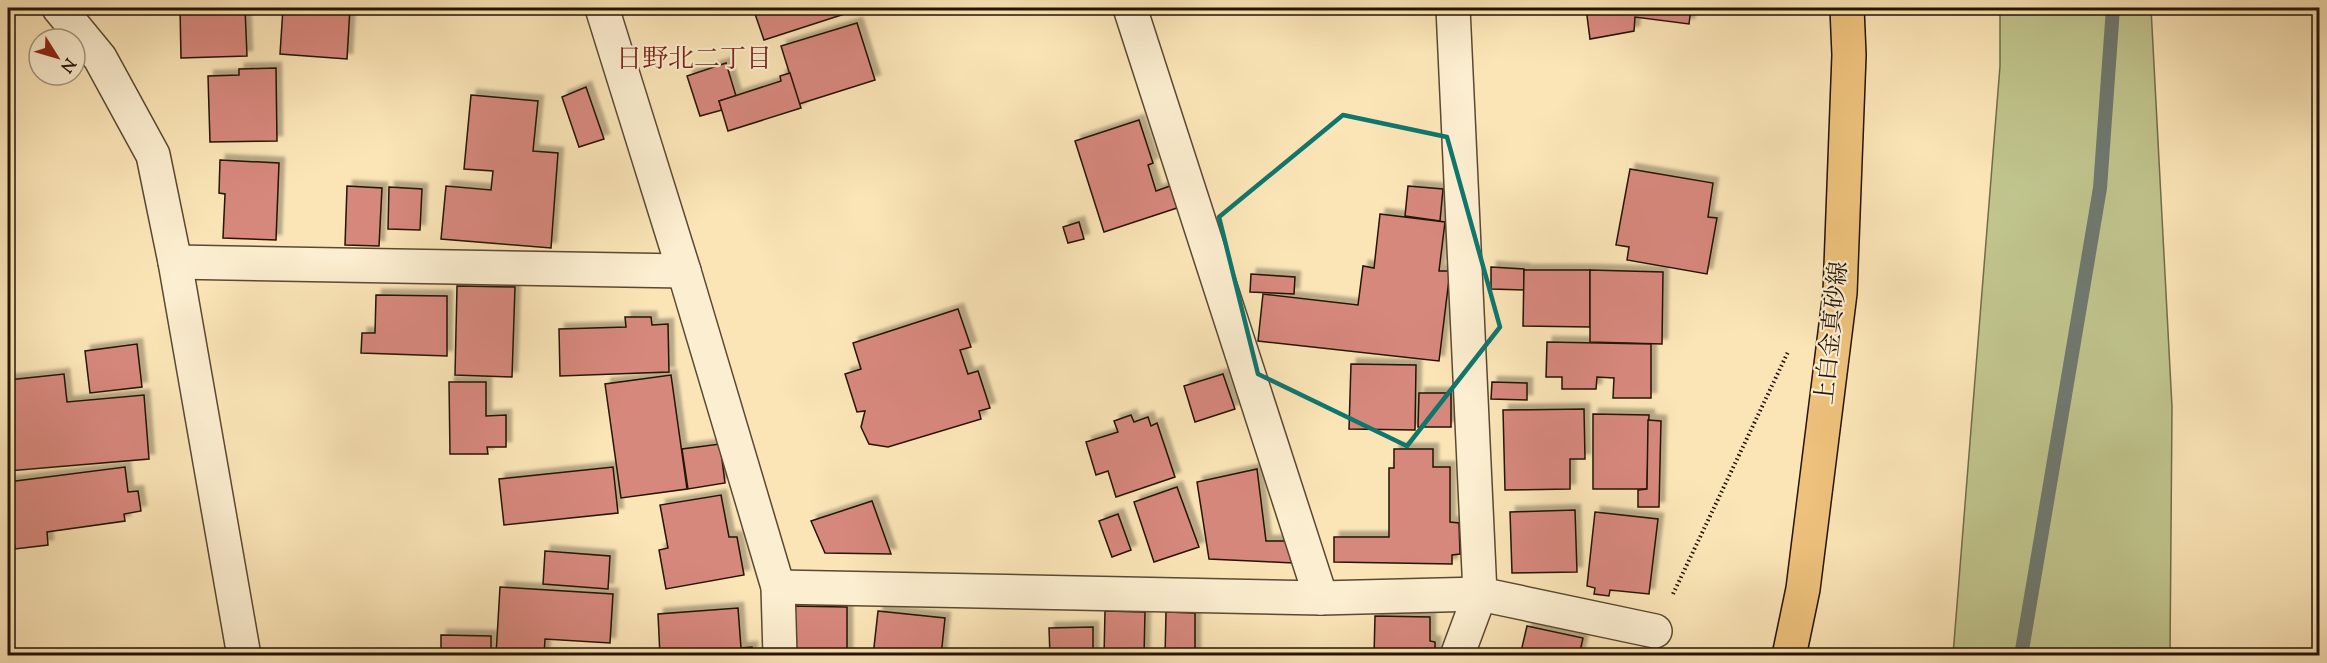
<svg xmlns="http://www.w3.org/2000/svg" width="2327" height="663" viewBox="0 0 2327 663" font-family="'Sorts Mill Goudy','Noto Serif JP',serif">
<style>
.green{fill:#c0c48d;stroke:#726c49;stroke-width:1.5}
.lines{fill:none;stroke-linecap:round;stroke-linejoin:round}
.stream{stroke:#6f7970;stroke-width:14}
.building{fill:#d7887d;stroke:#241305;stroke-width:1.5;filter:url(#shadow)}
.minor-casing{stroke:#5a4832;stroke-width:36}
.major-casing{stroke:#241305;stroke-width:36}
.path{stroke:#241305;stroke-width:4;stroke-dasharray:1.5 3;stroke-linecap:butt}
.minor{stroke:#fceed0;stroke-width:33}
.major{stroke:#eec27c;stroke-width:33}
.marked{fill:none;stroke:#0f766e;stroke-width:4.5;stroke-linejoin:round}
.labels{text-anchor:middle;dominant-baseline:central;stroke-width:4.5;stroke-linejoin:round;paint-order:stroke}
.street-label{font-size:24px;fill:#241305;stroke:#fceed0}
.neighbourhood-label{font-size:26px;fill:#7a1f14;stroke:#fceed0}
</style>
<defs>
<filter id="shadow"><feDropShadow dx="5.5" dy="-5.5" stdDeviation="1.5" flood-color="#0004"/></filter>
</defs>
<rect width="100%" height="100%" fill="#fbe5b7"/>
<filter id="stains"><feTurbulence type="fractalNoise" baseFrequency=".00333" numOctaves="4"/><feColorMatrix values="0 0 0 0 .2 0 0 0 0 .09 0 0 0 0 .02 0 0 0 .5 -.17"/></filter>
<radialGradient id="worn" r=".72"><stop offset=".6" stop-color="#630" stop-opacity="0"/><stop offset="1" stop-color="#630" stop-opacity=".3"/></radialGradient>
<path class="green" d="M 2000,8 L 2151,8 L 2172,407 L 2170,655 L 1953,655 L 2000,66 Z"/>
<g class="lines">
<path class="stream" d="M 2021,656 L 2100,188 L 2113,8"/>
</g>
<g class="building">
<path d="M 180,8 L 245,8 L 247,56 L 181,58 Z"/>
<path d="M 283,8 L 350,8 L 347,59 L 280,54 Z"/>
<path d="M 753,8 L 863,8 L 764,40 Z"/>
<path d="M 1586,8 L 1691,8 L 1689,24 L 1635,17 L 1634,31 L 1590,39 Z"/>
<path d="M 857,23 L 875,80 L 799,104 L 781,46 Z"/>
<path d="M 726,63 L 736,96 L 719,101 L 722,110 L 700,116 L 687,76 Z"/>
<path d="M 276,68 L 277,141 L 210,142 L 208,76 L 239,75 L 239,69 Z"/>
<path d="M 790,73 L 801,108 L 728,131 L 719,101 L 781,81 L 780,76 Z"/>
<path d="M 586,87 L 604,139 L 579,147 L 562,97 Z"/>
<path d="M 471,95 L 538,101 L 533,151 L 558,153 L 551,248 L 441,239 L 446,186 L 491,190 L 493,171 L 464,169 Z"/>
<path d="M 1139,120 L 1153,163 L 1148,165 L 1156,191 L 1170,186 L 1177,208 L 1104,232 L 1075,141 Z"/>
<path d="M 220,160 L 279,163 L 276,240 L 223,238 L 225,194 L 219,193 Z"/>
<path d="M 1630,169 L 1713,183 L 1708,217 L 1717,218 L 1707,274 L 1627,260 L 1629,247 L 1616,245 Z"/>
<path d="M 347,186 L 382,188 L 379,246 L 345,245 Z"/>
<path d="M 1408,186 L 1443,189 L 1440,221 L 1405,216 Z"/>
<path d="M 389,187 L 422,189 L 420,230 L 388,229 Z"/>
<path d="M 1380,214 L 1445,222 L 1439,271 L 1450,271 L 1439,361 L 1258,341 L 1263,294 L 1358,305 L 1363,266 L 1374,268 Z"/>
<path d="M 1079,222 L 1084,239 L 1068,243 L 1063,227 Z"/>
<path d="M 1491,267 L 1524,269 L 1524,290 L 1491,289 Z"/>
<path d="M 1524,270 L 1590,270 L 1590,327 L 1523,326 Z"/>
<path d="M 1590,270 L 1663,272 L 1662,344 L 1590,342 Z"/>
<path d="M 1251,274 L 1295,277 L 1294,294 L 1250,292 Z"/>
<path d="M 457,286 L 515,287 L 512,377 L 455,375 Z"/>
<path d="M 376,295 L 447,296 L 447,356 L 361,353 L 362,333 L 375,333 Z"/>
<path d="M 958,309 L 971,347 L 960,350 L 968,374 L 978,371 L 990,408 L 979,411 L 981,419 L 888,447 L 869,444 L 861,427 L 865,411 L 857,412 L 845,374 L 861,369 L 853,343 Z"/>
<path d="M 625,317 L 651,317 L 652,325 L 668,324 L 669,372 L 560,376 L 559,329 L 626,327 Z"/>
<path d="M 1547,342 L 1651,344 L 1651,398 L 1613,398 L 1614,378 L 1597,377 L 1596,389 L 1562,389 L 1562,377 L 1546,377 Z"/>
<path d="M 137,344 L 142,387 L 90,393 L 85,351 Z"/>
<path d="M 1351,364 L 1416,365 L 1415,430 L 1349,429 Z"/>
<path d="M 64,374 L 67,402 L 144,395 L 149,459 L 8,471 L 8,380 Z"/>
<path d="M 1223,374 L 1235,409 L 1195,422 L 1184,386 Z"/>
<path d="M 671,375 L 687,489 L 621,498 L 605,384 Z"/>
<path d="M 449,382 L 486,382 L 486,416 L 506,415 L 506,447 L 487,447 L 488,454 L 450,454 Z"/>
<path d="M 1492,382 L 1527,383 L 1527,400 L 1491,399 Z"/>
<path d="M 1419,393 L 1451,393 L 1451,427 L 1418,427 Z"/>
<path d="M 1584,409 L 1585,459 L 1570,459 L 1570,489 L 1505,490 L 1503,410 Z"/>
<path d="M 1593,414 L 1649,415 L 1647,489 L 1593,489 Z"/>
<path d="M 1131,415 L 1134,422 L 1148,417 L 1151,426 L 1157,423 L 1175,477 L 1116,497 L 1108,471 L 1096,475 L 1086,442 L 1118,432 L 1114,421 Z"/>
<path d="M 1648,420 L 1661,421 L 1659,507 L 1638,507 L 1638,490 L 1647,489 Z"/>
<path d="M 720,444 L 725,483 L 688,489 L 682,449 Z"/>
<path d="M 1394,449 L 1433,449 L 1433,467 L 1450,467 L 1450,522 L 1459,523 L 1460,554 L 1452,555 L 1452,564 L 1334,562 L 1334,537 L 1389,537 L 1389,468 L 1394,468 Z"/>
<path d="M 125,467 L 128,492 L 138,491 L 141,511 L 124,514 L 125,521 L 47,532 L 48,545 L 15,549 L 8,482 Z"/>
<path d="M 613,467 L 618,513 L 504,525 L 499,479 Z"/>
<path d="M 1257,469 L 1266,541 L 1286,541 L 1293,563 L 1209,559 L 1197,482 Z"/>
<path d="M 1177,487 L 1199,547 L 1154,562 L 1134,502 Z"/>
<path d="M 721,495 L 729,537 L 737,537 L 744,575 L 666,589 L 659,550 L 668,548 L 660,505 Z"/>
<path d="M 872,501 L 891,554 L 825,553 L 811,521 Z"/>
<path d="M 1575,510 L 1577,572 L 1512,573 L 1510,512 Z"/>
<path d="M 1595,512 L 1658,519 L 1649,594 L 1610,590 L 1609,596 L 1594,594 L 1595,588 L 1587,586 Z"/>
<path d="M 1118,514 L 1131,550 L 1112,557 L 1099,521 Z"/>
<path d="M 545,551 L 610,556 L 608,589 L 543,584 Z"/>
<path d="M 500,587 L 613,594 L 610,643 L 545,639 L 544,656 L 496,655 Z"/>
<path d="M 788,606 L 847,607 L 847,656 L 787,656 Z"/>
<path d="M 738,608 L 741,648 L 752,647 L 752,656 L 660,656 L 658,614 Z"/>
<path d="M 878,611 L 945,618 L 941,656 L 873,656 Z"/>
<path d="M 1105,611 L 1145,612 L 1144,656 L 1104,656 Z"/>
<path d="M 1166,612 L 1195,613 L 1195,656 L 1165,656 Z"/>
<path d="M 1375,616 L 1430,617 L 1430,641 L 1435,642 L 1435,656 L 1374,656 Z"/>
<path d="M 1527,626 L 1583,638 L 1579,656 L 1520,656 Z"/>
<path d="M 1093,627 L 1093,656 L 1050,656 L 1049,628 Z"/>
<path d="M 441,635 L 491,636 L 491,656 L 441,656 Z"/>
</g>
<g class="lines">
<defs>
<g id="minor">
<path d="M 59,8 L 100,58 L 153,155 L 175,262 L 244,656"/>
<path d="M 602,8 L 684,271 L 778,587 L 780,656"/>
<path d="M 1130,8 L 1321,598"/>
<path d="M 1453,8 L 1480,594 L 1457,656"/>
<path d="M 175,262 L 684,271"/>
<path d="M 778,587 L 1321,598 L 1480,594 L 1655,631"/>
</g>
<path id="major" d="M 1789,656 L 1803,589 L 1840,293 L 1849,55 L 1847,8"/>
</defs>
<use href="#minor" class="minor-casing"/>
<use href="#major" class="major-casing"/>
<path class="path" d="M 1673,594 L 1788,352"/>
<use href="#minor" class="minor"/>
<use href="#major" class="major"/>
</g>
<path class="marked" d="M 1343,115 L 1447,137 L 1500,327 L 1407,446 L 1258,374 L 1219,217 Z"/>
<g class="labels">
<g class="street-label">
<text transform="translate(1833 333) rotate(-84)">上白金真砂線</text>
</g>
<g class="neighbourhood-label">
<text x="694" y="60">日野北二丁目</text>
</g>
</g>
<rect width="2327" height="663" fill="none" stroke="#fbe5b7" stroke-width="30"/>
<rect x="9" y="9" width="2309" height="645" fill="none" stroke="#241305" stroke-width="3"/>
<rect x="15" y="15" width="2297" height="633" fill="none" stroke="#241305" stroke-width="1.5"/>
<g transform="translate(57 57) rotate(127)"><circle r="28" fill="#fceed0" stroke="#a6967f" stroke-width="1.5"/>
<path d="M0-4.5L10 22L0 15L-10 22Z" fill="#8f2418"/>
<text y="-9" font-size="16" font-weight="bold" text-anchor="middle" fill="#241305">N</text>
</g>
<rect width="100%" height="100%" filter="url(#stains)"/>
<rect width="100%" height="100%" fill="url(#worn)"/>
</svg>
